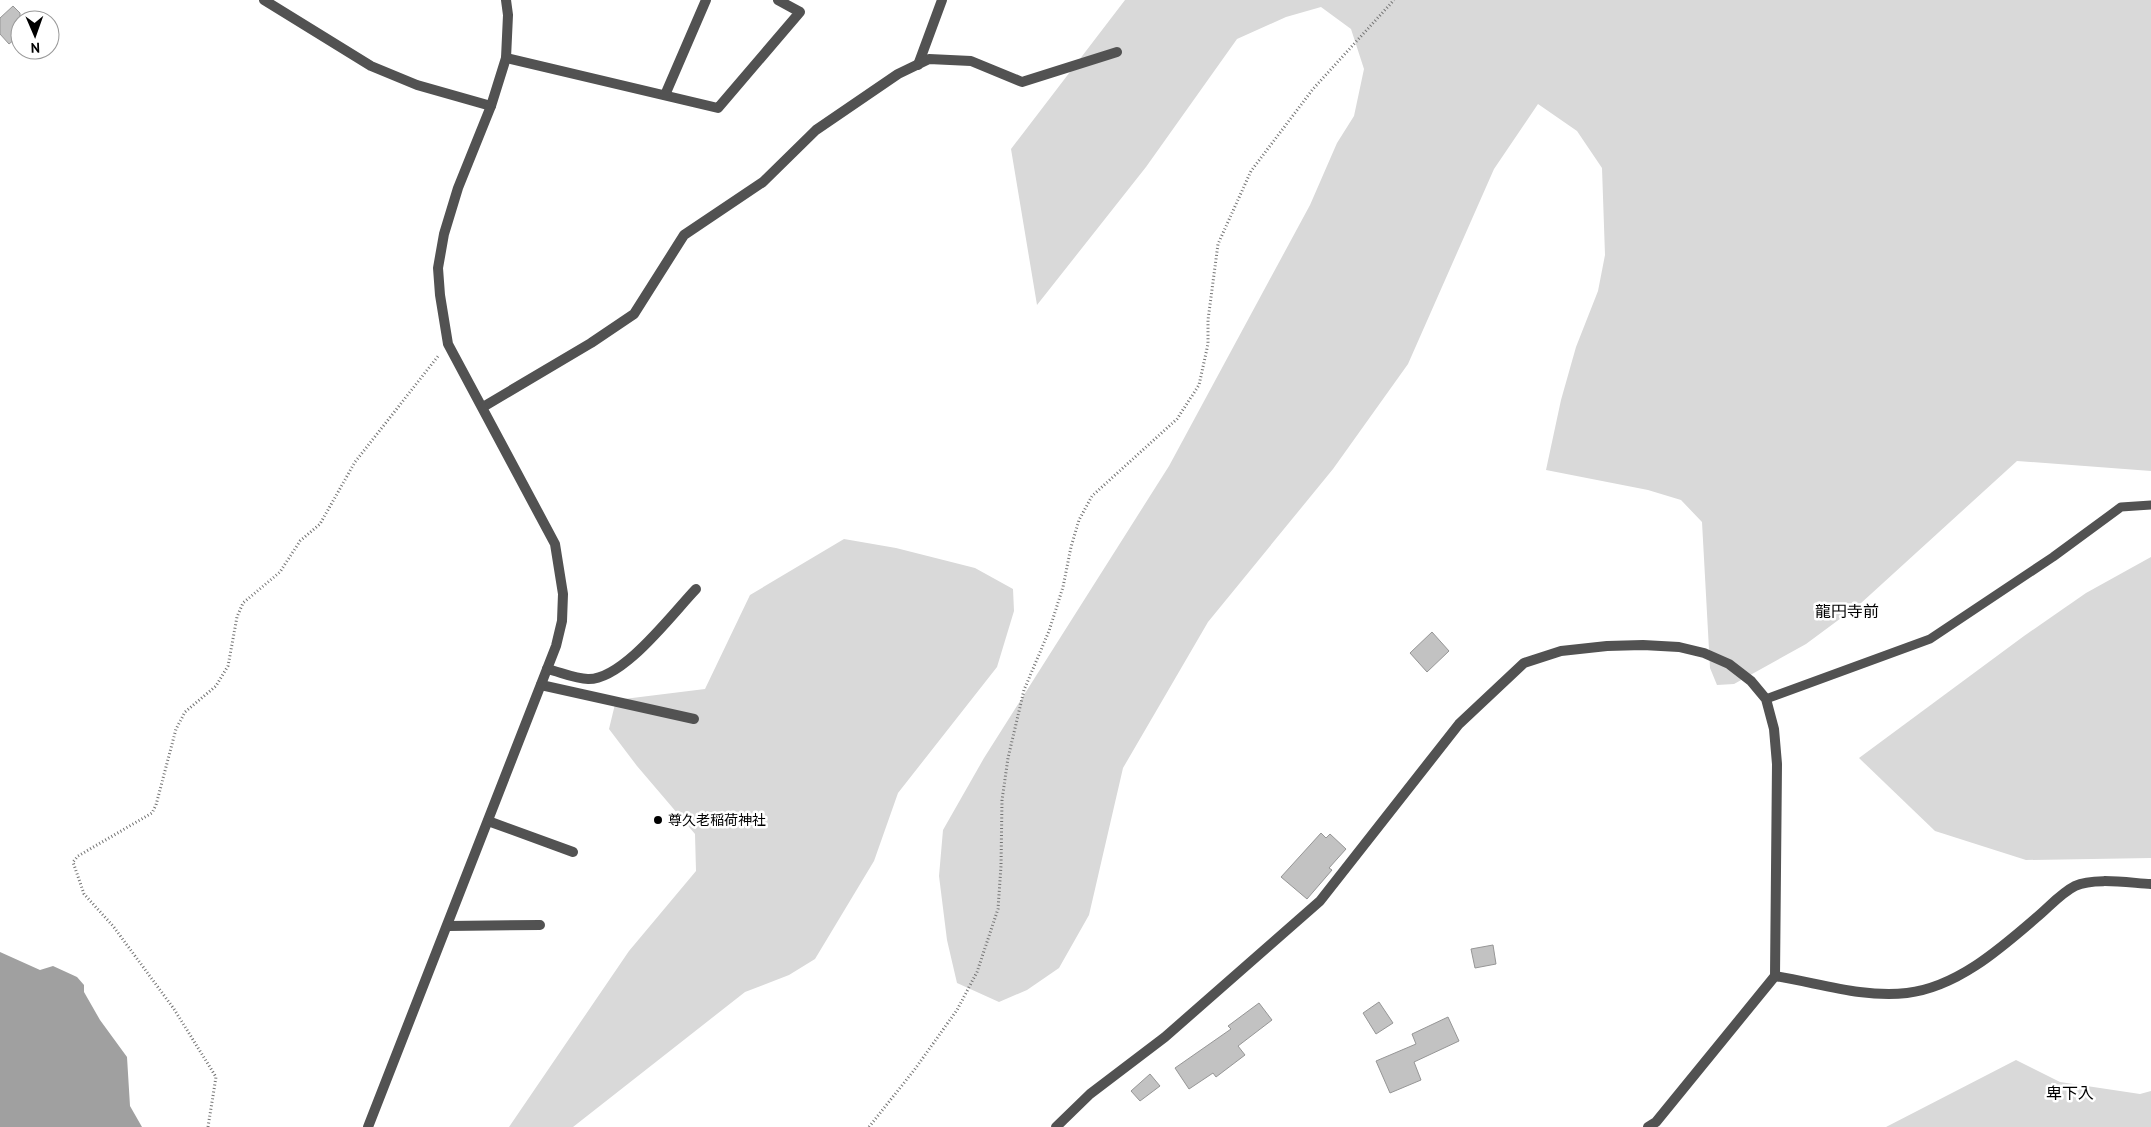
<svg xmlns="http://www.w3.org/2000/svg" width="2151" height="1127" viewBox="0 0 2151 1127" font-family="'PT Sans','Noto Sans JP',sans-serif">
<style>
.green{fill:#d9d9d9}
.water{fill:#a0a0a0}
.building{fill:#c2c2c2;stroke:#969696}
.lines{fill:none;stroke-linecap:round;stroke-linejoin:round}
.path{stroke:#747474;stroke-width:3;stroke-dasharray:1 2.5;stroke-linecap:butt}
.service{stroke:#525252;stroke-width:9}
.minor{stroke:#525252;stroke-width:10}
.tertiary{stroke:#525252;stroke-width:10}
.poi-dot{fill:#000;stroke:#fff;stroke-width:2}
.labels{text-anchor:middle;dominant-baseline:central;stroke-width:5;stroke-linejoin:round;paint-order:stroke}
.poi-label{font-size:14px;fill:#000;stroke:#fff;text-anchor:start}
.quarter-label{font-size:16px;fill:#000;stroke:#fff}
</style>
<rect width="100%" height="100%" fill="#fff"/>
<g class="green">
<path d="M 1125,0 L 2151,0 L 2151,471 L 2017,461 L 1860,604 L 1806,644 L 1734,684 L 1717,685 L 1710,668 L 1702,522 L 1681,500 L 1648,490 L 1546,470 L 1561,400 L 1576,347 L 1598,291 L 1605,255 L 1602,168 L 1577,131 L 1538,104 L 1494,169 L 1408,364 L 1333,469 L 1208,622 L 1123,768 L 1089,915 L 1059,968 L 1027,990 L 999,1002 L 957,983 L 947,940 L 939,876 L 943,830 L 984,758 L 1169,466 L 1310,205 L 1337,143 L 1354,116 L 1364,69 L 1351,29 L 1321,7 L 1286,17 L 1237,39 L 1146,167 L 1037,305 L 1011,149 Z"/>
<path d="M 844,539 L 896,548 L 975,568 L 1013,589 L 1014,611 L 997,667 L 898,793 L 874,861 L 815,959 L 789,975 L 745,992 L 573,1127 L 509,1127 L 629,951 L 696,871 L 695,834 L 637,766 L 609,729 L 616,700 L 705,689 L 750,595 Z"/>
<path d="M 2151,557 L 2151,858 L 2026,860 L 1935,831 L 1859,758 L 2024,636 L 2086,593 Z"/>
<path d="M 2016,1060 L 2060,1082 L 2140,1094 L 2151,1091 L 2151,1127 L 1886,1127 Z"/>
</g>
<path class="water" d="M 0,952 L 40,970 L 53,966 L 77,977 L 84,985 L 84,992 L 100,1020 L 127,1057 L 130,1106 L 142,1127 L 0,1127 Z"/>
<g class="building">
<path d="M 13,6 L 20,13 L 20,35 L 9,44 L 0,34 L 0,18 Z"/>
<path d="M 1432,632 L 1449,651 L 1427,672 L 1410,653 Z"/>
<path d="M 1321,833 L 1326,838 L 1330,834 L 1346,849 L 1329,868 L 1332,870 L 1307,899 L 1281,877 Z"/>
<path d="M 1493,945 L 1496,964 L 1475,968 L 1471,949 Z"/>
<path d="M 1379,1002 L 1393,1023 L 1376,1034 L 1363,1013 Z"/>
<path d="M 1259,1003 L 1272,1020 L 1238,1046 L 1245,1055 L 1216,1077 L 1213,1073 L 1189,1089 L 1175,1068 L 1231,1029 L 1228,1026 Z"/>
<path d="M 1448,1017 L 1459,1041 L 1414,1062 L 1421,1080 L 1390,1093 L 1376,1061 L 1416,1044 L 1412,1034 Z"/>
<path d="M 1150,1074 L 1160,1086 L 1140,1101 L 1131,1091 Z"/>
</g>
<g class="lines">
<g class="path">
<path d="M 208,1127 L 216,1077 L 174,1009 L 113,926 L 84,894 L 73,862 L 78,856 L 152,813 L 156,805 L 176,729 L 185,712 L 216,686 L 228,666 L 237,617 L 243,603 L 280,572 L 300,541 L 320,524 L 355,462 L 439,355"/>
<path d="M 869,1127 L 915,1069 L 957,1010 L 977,972 L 998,909 L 1001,866 L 1002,800 L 1008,758 L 1024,690 L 1049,631 L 1063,587 L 1071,547 L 1079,520 L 1092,496 L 1177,419 L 1199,385 L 1208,344 L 1208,320 L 1218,244 L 1251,171 L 1313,89 L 1394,0"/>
</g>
<path class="service" d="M 1766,699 L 1930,639 L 2053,557 L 2121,507 L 2151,505"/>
<g class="minor">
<path d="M 264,0 L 371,66 L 417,85 L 491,106"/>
<path d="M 506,58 L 718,108 L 800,12 L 778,0"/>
<path d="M 918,65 L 942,0"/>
<path d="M 665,95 L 706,0"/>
<path d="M 483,407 L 591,343 L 634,314 L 684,235 L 763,182 L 816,130 L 898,74 L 929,59 L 971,61 L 1022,82 L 1117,52"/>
<path d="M 547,669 C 560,672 575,679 588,679 C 623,680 672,614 696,589"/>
<path d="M 541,685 L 694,719"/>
<path d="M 488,821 L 573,852"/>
<path d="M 448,926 L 540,925"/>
<path d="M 1775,976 C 1819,983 1862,998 1907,993 C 1957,987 2000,949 2037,917 C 2049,907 2061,893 2075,886 C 2094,877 2130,883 2151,884"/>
<path d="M 1056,1127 L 1090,1094 L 1165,1037 L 1320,901 L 1459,724 L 1524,663 L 1561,651 L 1607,646 L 1643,645 L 1679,647 L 1704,653 L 1729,664 L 1751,681 L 1766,699 L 1774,729 L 1777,764 L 1775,976 L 1656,1122 L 1648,1127"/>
</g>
<path class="tertiary" d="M 368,1127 L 556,646 L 562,621 L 563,594 L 555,544 L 448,344 L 440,295 L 438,268 L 444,234 L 458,188 L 491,106 L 506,58 L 508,15 L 506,0"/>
</g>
<circle class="poi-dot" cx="658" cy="820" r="5"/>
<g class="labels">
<g class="poi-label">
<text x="668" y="820">尊久老稲荷神社</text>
</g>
<g class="quarter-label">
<text x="1847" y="611">龍円寺前</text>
<text x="2070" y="1093">卑下入</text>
</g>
</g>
<g transform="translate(35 35) rotate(178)"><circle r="24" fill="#ffffff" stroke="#999999"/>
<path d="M0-4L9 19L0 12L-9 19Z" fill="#000000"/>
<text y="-8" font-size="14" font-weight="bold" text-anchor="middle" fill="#000000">N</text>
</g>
</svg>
